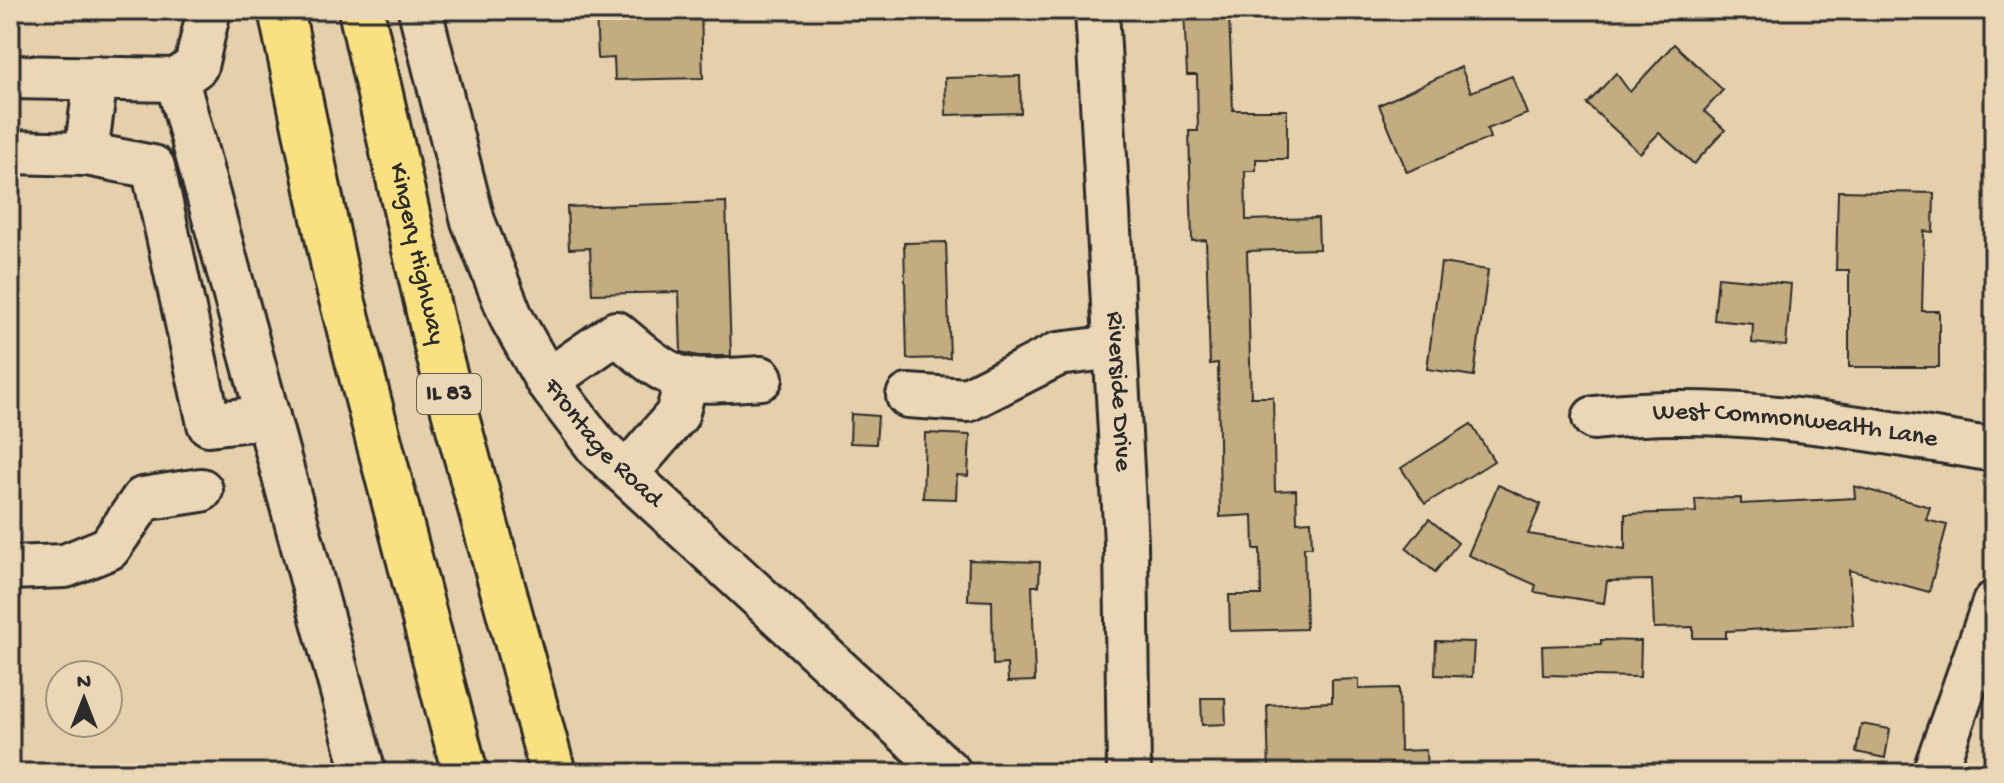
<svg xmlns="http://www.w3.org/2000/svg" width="2004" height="783" viewBox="0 0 2004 783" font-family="'Gochi Hand',sans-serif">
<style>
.building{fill:#c2ac80;stroke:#2b2b2b;stroke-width:2}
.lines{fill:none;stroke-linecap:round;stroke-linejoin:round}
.minor-casing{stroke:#2b2b2b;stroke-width:48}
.highway-casing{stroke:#2b2b2b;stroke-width:50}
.minor{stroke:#ebd6b5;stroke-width:42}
.highway{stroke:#f9e181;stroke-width:44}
.labels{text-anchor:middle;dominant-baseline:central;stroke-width:7;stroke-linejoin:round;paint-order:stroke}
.shield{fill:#ebd6b5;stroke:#655e54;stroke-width:2}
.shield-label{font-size:24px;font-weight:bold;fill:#2b2b2b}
.street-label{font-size:26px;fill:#2b2b2b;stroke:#ebd6b5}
</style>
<rect width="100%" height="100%" fill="#e6d0ac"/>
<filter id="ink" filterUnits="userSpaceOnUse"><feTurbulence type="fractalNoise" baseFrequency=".0125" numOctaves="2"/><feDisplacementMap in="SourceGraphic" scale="16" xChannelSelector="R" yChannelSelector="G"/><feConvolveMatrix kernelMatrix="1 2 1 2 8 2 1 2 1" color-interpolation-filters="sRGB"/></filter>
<g filter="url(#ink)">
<g class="building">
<path d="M 596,10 L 701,10 L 703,78 L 615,80 L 614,58 L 598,59 Z"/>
<path d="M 1184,10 L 1219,10 L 1220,15 L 1229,14 L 1233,110 L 1287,110 L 1287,159 L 1256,159 L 1256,171 L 1245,171 L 1246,220 L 1318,218 L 1319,249 L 1247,251 L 1251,397 L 1273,397 L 1275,491 L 1296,490 L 1297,522 L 1311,521 L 1312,547 L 1304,547 L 1306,629 L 1230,631 L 1229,595 L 1261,595 L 1260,549 L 1254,549 L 1253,515 L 1220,517 L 1218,363 L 1210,364 L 1206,240 L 1192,241 L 1189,131 L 1198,131 L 1197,75 L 1187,75 Z"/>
<path d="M 1674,44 L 1723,90 L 1704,111 L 1725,130 L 1694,164 L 1659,133 L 1640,153 L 1587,104 L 1616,73 L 1630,92 Z"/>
<path d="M 1461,67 L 1471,92 L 1512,76 L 1527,114 L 1487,129 L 1490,138 L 1407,172 L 1379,105 Z"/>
<path d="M 1020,76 L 1021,113 L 946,115 L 945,78 Z"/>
<path d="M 1838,191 L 1934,193 L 1933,232 L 1924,231 L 1922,311 L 1939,311 L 1939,367 L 1849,367 L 1849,270 L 1836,270 Z"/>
<path d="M 726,202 L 731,356 L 698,356 L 681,352 L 679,292 L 592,294 L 590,248 L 569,249 L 567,207 Z"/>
<path d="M 946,242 L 950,358 L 907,359 L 904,243 Z"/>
<path d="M 1441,263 L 1488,270 L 1474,376 L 1427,369 Z"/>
<path d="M 1718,277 L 1791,284 L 1786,346 L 1752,343 L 1753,324 L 1714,320 Z"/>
<path d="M 851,414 L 878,416 L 876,444 L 850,443 Z"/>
<path d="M 1471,424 L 1494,461 L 1425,504 L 1401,468 Z"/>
<path d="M 925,433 L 970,435 L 968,476 L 957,475 L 956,499 L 923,498 Z"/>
<path d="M 1498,485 L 1541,504 L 1528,534 L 1625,549 L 1625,514 L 1696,512 L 1695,499 L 1741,498 L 1741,504 L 1855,498 L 1854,486 L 1930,507 L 1926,520 L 1947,525 L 1929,592 L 1849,570 L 1853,625 L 1726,631 L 1726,638 L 1693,638 L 1693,627 L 1654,628 L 1652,580 L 1607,581 L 1604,603 L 1534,592 L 1536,585 L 1468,555 Z"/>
<path d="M 1429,519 L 1458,543 L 1435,572 L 1406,548 Z"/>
<path d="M 969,560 L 1040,562 L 1039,586 L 1032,586 L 1035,681 L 1008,682 L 1007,664 L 993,665 L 992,601 L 968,600 Z"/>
<path d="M 1601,640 L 1641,641 L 1640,677 L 1543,675 L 1542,646 L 1601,644 Z"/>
<path d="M 1436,641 L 1474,642 L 1472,677 L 1435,675 Z"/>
<path d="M 1359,679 L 1359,689 L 1399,688 L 1400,751 L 1426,750 L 1427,773 L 1269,773 L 1267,705 L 1332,702 L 1332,680 Z"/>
<path d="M 1201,698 L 1225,698 L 1226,724 L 1202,725 Z"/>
<path d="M 1861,724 L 1890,729 L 1885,758 L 1856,752 Z"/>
</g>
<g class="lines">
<defs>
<g id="minor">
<path id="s1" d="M 420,10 L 473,221 L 512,319 L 547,381 L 599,449 L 950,773"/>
<path id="s2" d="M 1097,10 L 1126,543 L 1129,773"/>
<path d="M 10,77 L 177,80 L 196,66 L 209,10"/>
<path d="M 177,80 L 364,773"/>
<path d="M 10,152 L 86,154 L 153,167 L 209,424 L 268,417"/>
<path d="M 86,154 L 96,78"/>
<path d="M 547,381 L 616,333 C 680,387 678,383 761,378"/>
<path d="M 908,396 L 967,400 L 1058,354 L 1115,347"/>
<path id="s3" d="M 1594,418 C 1728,402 1862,428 1994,450"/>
<path d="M 626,474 L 677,415 L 686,382"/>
<path d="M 10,568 L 65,566 L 109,548 L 143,499 L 201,490"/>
<path d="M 1934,773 L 1994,603"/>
</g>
<g id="highway">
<path d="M 281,10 L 336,276 L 465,773"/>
<path id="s4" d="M 361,10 L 438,351 L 553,773"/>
</g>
</defs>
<use href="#minor" class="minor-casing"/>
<use href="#highway" class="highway-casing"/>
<use href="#minor" class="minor"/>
<use href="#highway" class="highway"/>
</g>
</g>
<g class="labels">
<rect class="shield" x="417" y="374" width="64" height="40" rx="6"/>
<g class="shield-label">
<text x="449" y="394">IL 83</text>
</g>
<g class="street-label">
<text stroke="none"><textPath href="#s4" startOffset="250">Kingery Highway</textPath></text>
<text stroke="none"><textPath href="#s2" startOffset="382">Riverside Drive</textPath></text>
<text stroke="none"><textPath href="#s3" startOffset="202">West Commonwealth Lane</textPath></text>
<text stroke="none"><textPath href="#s1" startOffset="478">Frontage Road</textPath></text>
</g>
</g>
<rect width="2004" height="783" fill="none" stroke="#ebd6b5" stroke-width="40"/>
<rect x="20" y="20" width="1964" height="743" fill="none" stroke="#2b2b2b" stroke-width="3" filter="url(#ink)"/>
<g transform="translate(84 699)"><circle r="38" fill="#ebd6b5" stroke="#9e927e" stroke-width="2"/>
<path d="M0-6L14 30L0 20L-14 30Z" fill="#2b2b2b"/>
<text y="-12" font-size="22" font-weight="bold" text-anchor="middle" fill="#2b2b2b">N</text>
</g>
</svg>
